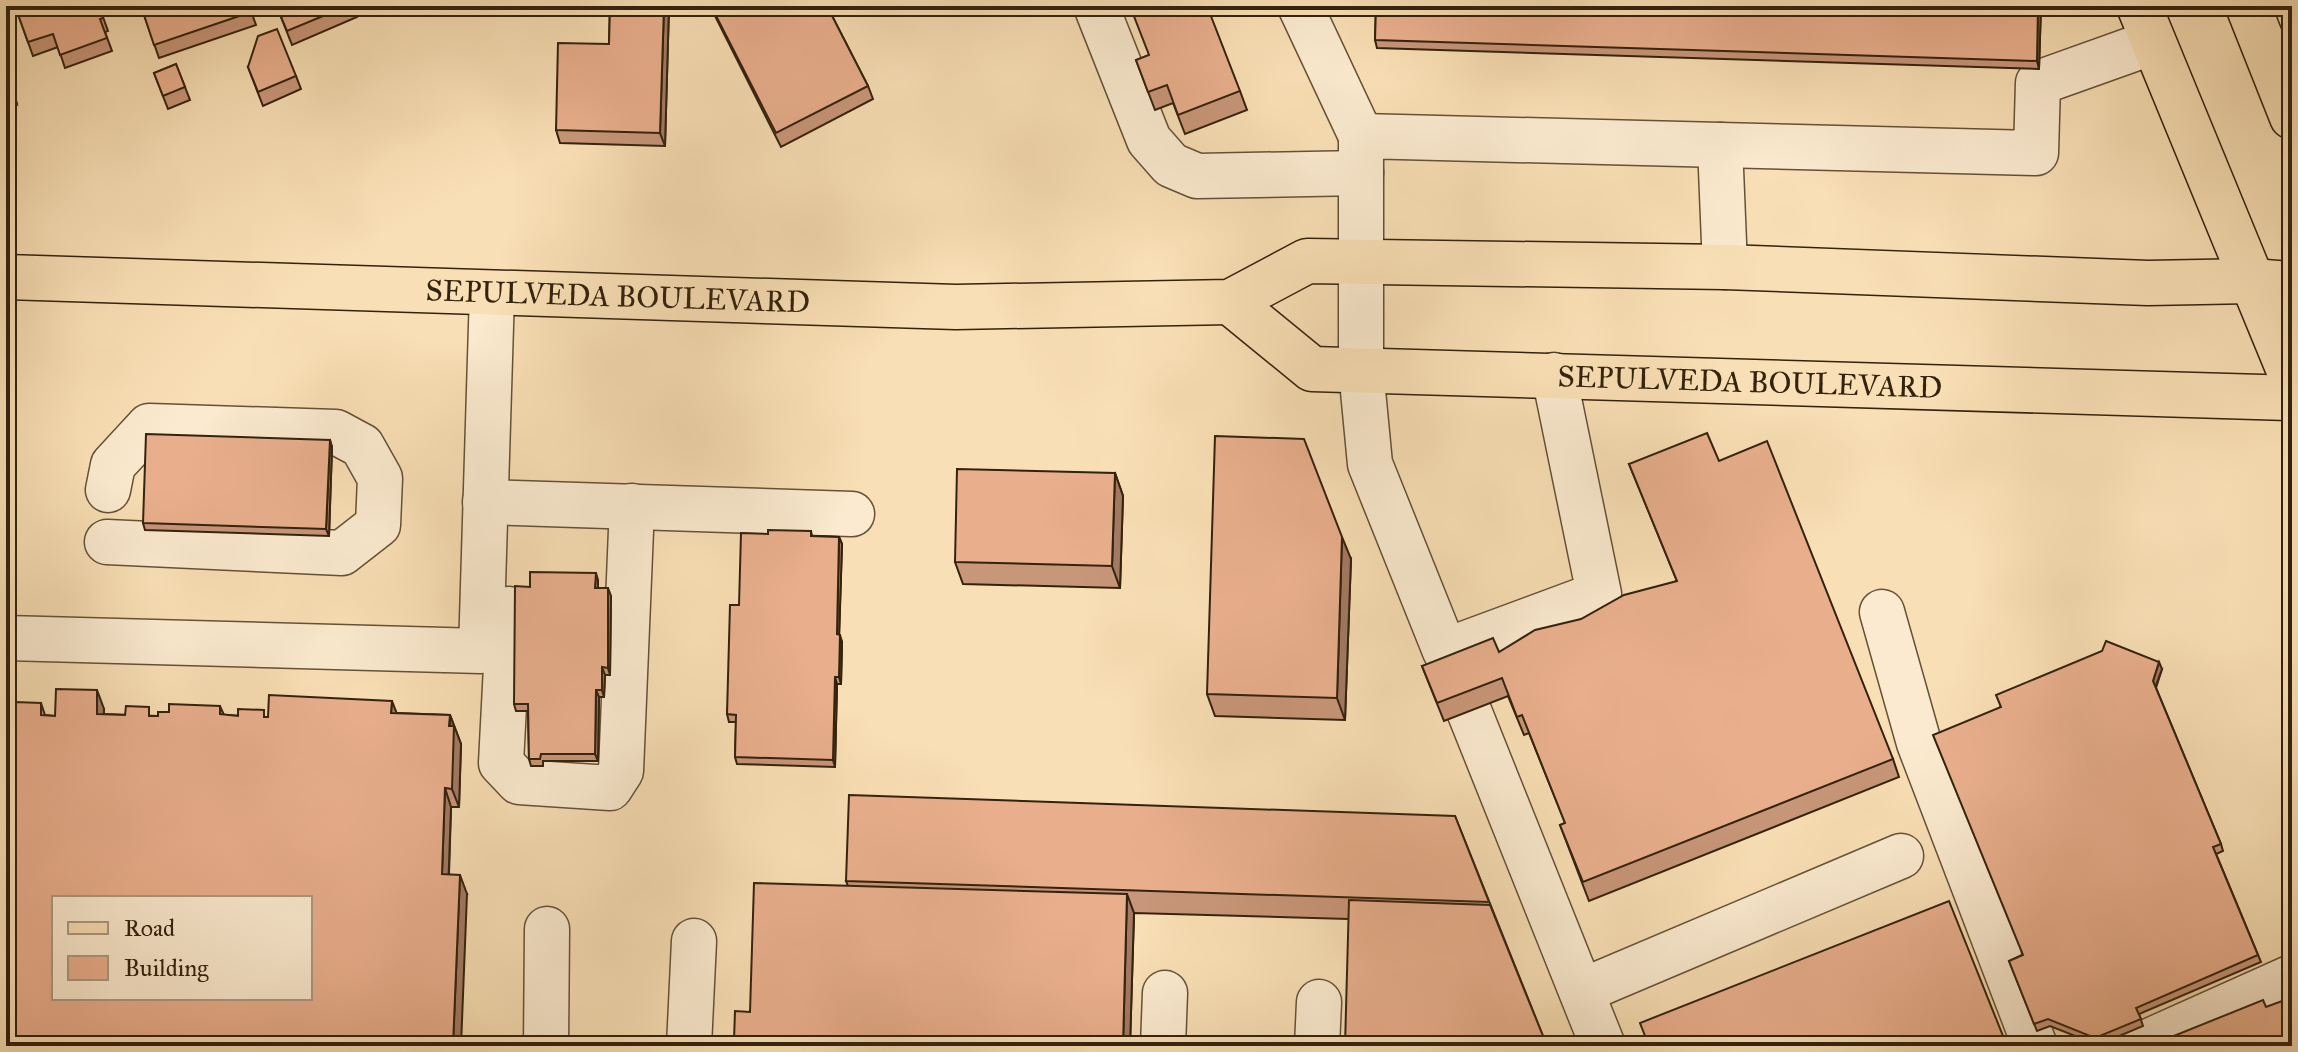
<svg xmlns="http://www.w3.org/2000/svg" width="2298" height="1052" viewBox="0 0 2298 1052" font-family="'IM FELL Great Primer',serif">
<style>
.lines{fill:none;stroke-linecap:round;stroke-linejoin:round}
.minor-casing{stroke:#645137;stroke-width:47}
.major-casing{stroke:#33220d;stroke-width:47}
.minor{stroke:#fbeacf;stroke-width:44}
.major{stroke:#f9dfb5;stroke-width:44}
.wall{fill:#c89679;stroke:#33220d;stroke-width:2}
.shaded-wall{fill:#a37a63;stroke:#33220d;stroke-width:2}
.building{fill:#e9af8d;stroke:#33220d;stroke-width:2;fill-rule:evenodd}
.labels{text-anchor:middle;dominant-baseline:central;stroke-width:7;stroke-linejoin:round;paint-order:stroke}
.street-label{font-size:30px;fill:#33220d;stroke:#fbeacf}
</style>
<rect width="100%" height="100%" fill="#f9dfb5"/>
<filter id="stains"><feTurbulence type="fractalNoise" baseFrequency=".0025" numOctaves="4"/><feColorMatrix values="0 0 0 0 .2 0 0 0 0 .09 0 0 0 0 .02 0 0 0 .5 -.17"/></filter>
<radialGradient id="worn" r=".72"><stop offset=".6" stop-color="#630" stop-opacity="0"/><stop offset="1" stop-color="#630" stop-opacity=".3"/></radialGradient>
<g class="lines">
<defs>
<g id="minor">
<path d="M 1096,6 L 1149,140 L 1171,165 L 1197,176 L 1361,173"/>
<path d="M 1300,6 L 1361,136"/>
<path d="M 1720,145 L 1725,267"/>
<path d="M 1554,375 L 1599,594 L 1445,651 L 1370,464 L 1361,370 L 1361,136 L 2036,153 L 2038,83 L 2153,42"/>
<path d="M 485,502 L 852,514"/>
<path d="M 107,542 L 342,553 L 378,525 L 380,478 L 362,446 L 336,432 L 149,426 L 113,465 L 108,490"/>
<path d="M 509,609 L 501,763 L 519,782 L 610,788 L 621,771 L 632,506"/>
<path d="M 1882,612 L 1919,743 L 2035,1046"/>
<path d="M 6,638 L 481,651 L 492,293"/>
<path d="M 1469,711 L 1603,1046"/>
<path d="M 1582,991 L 1901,856"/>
<path d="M 546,1046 L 547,929"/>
<path d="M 689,1046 L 694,941"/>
<path d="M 1163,1046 L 1165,993"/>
<path d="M 1317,1046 L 1319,1002"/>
<path d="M 2138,1046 L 2292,977"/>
</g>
<g id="major">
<path d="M 2139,6 L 2292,378"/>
<path d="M 2248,6 L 2292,117"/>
<path id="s1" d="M 6,277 L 956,307 L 1230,302 L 1307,261 L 1725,267 L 2148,283 L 2252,281 L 2292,284"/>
<path id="s2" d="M 1230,302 L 1312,369 L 2292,398"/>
</g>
</defs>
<use href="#minor" class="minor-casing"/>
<use href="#major" class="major-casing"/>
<use href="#minor" class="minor"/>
<use href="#major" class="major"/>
</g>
<g class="wall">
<path d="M 15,6 L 99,6 L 108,31 L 105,32 L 112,51 L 65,68 L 58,47 L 33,56 Z"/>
<path d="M 141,6 L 249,6 L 256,25 L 159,58 Z"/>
<path d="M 279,6 L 352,6 L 357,17 L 292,45 L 281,17 L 283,16 Z"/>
<path d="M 610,6 L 669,6 L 665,146 L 560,143 L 556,130 L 609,44 Z"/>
<path d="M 710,6 L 827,6 L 868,86 L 873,99 L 781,147 Z"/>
<path d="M 1376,6 L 2041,6 L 2039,69 L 1377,48 L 1375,40 Z"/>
<path d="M 1149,55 L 1240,91 L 1247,110 L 1185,134 L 1173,103 L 1155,110 L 1136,60 Z"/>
<path d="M 176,64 L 190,100 L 168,109 L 154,73 Z"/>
<path d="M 248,67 L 296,76 L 301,89 L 263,106 Z"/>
<path d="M 6,70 L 12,83 L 17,105 L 6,107 Z"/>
<path d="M 330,440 L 332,447 L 329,536 L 145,530 L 143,523 Z"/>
<path d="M 1719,461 L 1893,759 L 1899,777 L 1589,901 L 1560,825 L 1565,823 L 1529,733 L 1524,735 L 1508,696 L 1444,721 L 1422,666 L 1499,652 L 1677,581 L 1629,464 Z"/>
<path d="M 1115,473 L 1123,496 L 1120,588 L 963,584 L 955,562 Z"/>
<path d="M 811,531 L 812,536 L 839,537 L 842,544 L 839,635 L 842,642 L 841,684 L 837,684 L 835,767 L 737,764 L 735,757 L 736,722 L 729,722 L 727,714 L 739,605 L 768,534 Z"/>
<path d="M 1351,559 L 1345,720 L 1215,716 L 1207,694 Z"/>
<path d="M 598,580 L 598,588 L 611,596 L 610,675 L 605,675 L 604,697 L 599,697 L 598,761 L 543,761 L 543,766 L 531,766 L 529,759 L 528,711 L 516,711 L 514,704 L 530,587 Z"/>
<path d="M 2162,669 L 2156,688 L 2221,844 L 2223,851 L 2216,854 L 2261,962 L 2139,1014 L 2143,1026 L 2098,1045 L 2050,1026 L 2037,1031 L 2009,961 L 2022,955 L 2000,707 Z"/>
<path d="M 7,702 L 12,714 L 15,714 L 41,703 L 45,715 L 55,716 L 104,709 L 104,714 L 158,716 L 169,712 L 220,706 L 224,715 L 267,717 L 396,713 L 450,715 L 461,744 L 459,807 L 451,807 L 449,875 L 467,894 L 6,1046 Z"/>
<path d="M 1455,816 L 1547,1046 L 1348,919 L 1134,913 L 1130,1046 L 736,1046 L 734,1040 L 750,1012 L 848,886 L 846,881 Z"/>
</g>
<g class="shaded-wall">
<path d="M 664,6 L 669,6 L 665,146 L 660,133 Z"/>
<path d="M 2038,6 L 2041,6 L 2039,69 L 2037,61 Z"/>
<path d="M 7,70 L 12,83 L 17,105 L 12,92 Z"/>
<path d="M 330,440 L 332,447 L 329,536 L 326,529 Z"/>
<path d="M 1115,473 L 1123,496 L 1120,588 L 1112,566 Z"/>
<path d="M 839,537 L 842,544 L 839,641 L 837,634 Z"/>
<path d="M 1342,537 L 1351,559 L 1345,720 L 1337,698 Z"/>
<path d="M 596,573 L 598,580 L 598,595 L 595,588 Z"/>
<path d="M 608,588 L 611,596 L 610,675 L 608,668 Z"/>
<path d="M 840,635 L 842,642 L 841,684 L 839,677 Z"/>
<path d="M 2159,662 L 2162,669 L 2155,688 L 2153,681 Z"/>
<path d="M 602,667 L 605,675 L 604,697 L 602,690 Z"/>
<path d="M 835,677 L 837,684 L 835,767 L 833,760 Z"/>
<path d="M 97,690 L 104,709 L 103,732 L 97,714 Z"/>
<path d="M 596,690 L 599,697 L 598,761 L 595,754 Z"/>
<path d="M 392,701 L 399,719 L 391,713 Z"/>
<path d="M 7,702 L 14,720 L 6,714 Z"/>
<path d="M 450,715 L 461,744 L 459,807 L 452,789 Z"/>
<path d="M 445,788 L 451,807 L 448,893 L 442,874 Z"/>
<path d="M 460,875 L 467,894 L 461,1046 L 453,1046 Z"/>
<path d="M 1127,894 L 1134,913 L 1130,1046 L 1123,1046 Z"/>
</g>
<g class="building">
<path d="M 15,6 L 99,6 L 103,18 L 100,19 L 107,38 L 60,55 L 53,34 L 28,42 Z"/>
<path d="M 141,6 L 249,6 L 251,12 L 154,45 Z"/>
<path d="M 279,6 L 296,6 L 281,12 Z"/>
<path d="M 306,6 L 347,6 L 287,31 L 281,17 Z"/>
<path d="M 610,6 L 664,6 L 660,133 L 556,130 L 558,43 L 609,44 Z"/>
<path d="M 711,6 L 827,6 L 868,86 L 776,133 Z"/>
<path d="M 1130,6 L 1207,6 L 1240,91 L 1178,115 L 1167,85 L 1148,92 L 1136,60 L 1149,55 Z"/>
<path d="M 1376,6 L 2038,6 L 2037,61 L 1375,40 Z"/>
<path d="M 277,29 L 296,76 L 258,92 L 248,67 L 258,36 Z"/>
<path d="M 176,64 L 185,87 L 163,96 L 154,73 Z"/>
<path d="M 6,70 L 7,70 L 12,92 L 6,93 Z"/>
<path d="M 1707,433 L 1719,461 L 1767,441 L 1893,759 L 1583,882 L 1560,825 L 1565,823 L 1522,715 L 1517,717 L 1502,678 L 1437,703 L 1422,666 L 1493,638 L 1499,652 L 1535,630 L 1581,619 L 1624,595 L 1677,581 L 1629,464 Z"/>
<path d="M 146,434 L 330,440 L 326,529 L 143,523 Z"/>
<path d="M 1215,436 L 1304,439 L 1342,537 L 1337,698 L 1207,694 Z"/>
<path d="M 957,469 L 1115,473 L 1112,566 L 955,562 Z"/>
<path d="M 768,530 L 811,531 L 811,536 L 839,537 L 837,634 L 840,635 L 839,677 L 835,677 L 833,760 L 735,757 L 736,715 L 727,714 L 730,605 L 739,605 L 741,533 L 768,534 Z"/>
<path d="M 530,572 L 596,573 L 595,588 L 608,588 L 608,668 L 602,667 L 602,690 L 596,690 L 595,754 L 541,754 L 540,759 L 529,759 L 528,704 L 514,704 L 515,586 L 530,587 Z"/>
<path d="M 2106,641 L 2159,662 L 2153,681 L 2221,844 L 2213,847 L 2258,955 L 2136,1008 L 2141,1019 L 2095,1038 L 2048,1019 L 2034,1024 L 2009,961 L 2023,955 L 1933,735 L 2001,707 L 1996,695 L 2102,651 Z"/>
<path d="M 56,689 L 97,690 L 97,714 L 125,715 L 126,706 L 149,707 L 149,716 L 158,716 L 158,712 L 169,712 L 169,704 L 220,706 L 220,714 L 238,716 L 238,709 L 264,710 L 264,717 L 268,717 L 269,695 L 392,701 L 391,713 L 450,715 L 449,726 L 454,726 L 452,789 L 445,788 L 442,874 L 460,875 L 453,1046 L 6,1046 L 6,702 L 7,702 L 6,714 L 15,714 L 15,702 L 41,703 L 41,715 L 55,716 ZM 54,898 L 310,898 L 310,998 L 54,998 Z"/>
<path d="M 849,795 L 1455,816 L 1489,902 L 846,881 Z"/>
<path d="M 754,883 L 1127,894 L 1123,1046 L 748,1046 L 749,1041 L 734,1040 L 735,1011 L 750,1012 Z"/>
<path d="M 1349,900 L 1490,905 L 1547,1046 L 1345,1046 Z"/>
<path d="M 1949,901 L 2007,1046 L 1649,1046 L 1640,1023 Z"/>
<path d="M 2263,1000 L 2266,1007 L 2282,1001 L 2292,1026 L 2292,1046 L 2149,1046 Z"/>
</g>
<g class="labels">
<g class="street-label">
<text stroke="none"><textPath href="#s1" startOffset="612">SEPULVEDA BOULEVARD</textPath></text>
<text stroke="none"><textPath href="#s2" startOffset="544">SEPULVEDA BOULEVARD</textPath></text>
</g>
</g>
<rect width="2298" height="1052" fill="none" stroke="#f9dfb5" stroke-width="32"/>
<rect x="8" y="8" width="2282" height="1036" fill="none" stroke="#33220d" stroke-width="4"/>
<rect x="16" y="16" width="2266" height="1020" fill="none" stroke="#33220d" stroke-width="2"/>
<rect x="52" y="896" width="260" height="104" fill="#fbeacf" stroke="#ab9a81" stroke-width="2"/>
<rect x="68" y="922" width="40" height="12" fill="#f9dfb5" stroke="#ab9a81" stroke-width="2"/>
<text x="124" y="936" font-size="24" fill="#33220d">Road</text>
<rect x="68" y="956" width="40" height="24" fill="#e9af8d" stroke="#ab9a81" stroke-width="2"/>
<text x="124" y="976" font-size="24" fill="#33220d">Building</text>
<rect width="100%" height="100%" filter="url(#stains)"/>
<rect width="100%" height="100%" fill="url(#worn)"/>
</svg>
